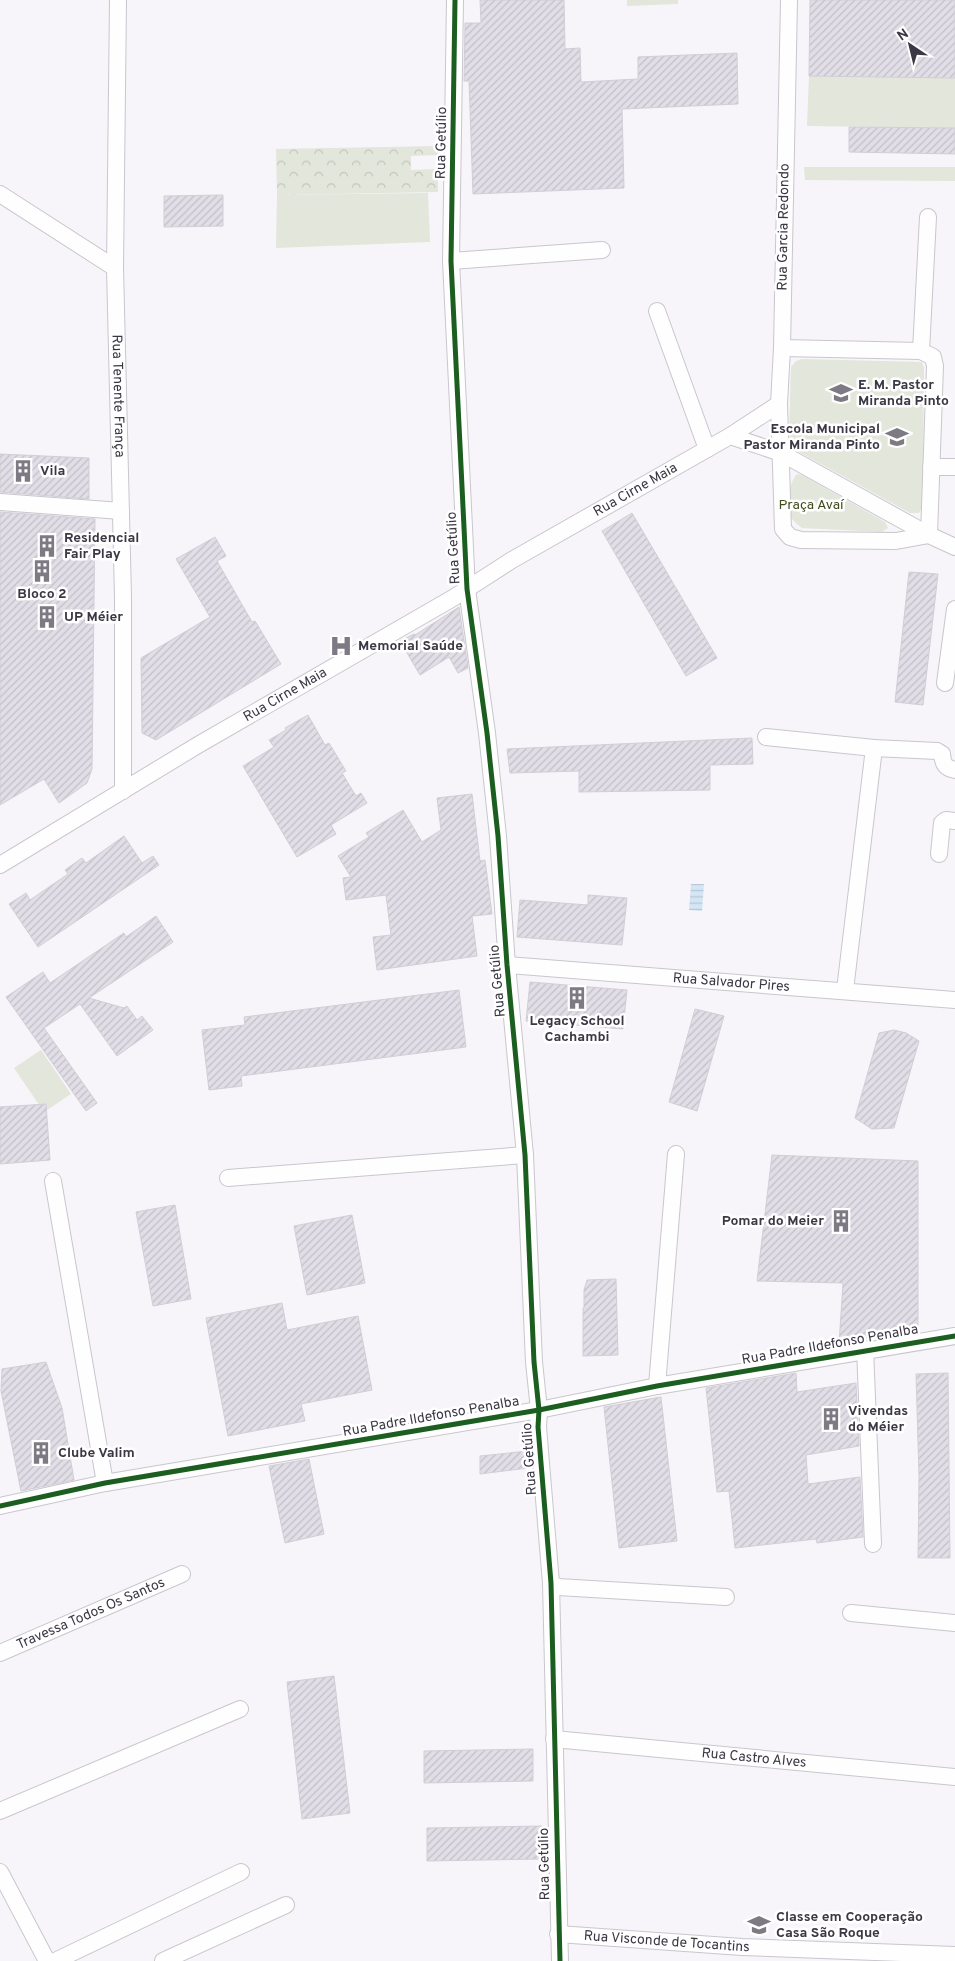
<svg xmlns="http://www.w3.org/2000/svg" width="955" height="1961" viewBox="0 0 955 1961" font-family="Overpass,sans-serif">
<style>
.green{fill:#e2e6db}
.forest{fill:url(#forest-crowns)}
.water{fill:url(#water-rules)}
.building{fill:url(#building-hatch);stroke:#d1ced6}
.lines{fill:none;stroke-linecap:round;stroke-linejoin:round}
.minor-casing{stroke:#c9c6ce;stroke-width:18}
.minor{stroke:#fefefe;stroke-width:16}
.cycleway-casing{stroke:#fff;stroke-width:8}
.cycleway{stroke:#1b5e20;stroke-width:5}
.labels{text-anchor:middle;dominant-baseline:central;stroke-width:5;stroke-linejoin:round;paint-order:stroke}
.street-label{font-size:14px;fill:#3b3744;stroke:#fff}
.poi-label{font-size:14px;font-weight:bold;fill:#3b3744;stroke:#fff;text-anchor:start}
.park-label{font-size:14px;fill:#3f4b1d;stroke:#fff}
</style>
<defs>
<pattern id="forest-crowns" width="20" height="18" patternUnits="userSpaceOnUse" patternTransform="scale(1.25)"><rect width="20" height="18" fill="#e2e6db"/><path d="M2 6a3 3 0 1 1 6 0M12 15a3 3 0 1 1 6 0" fill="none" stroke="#c3c6bd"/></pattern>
<pattern id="water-rules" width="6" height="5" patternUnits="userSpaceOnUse" patternTransform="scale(1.25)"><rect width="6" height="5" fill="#d4e6f6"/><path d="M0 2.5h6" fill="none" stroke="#b7c6d4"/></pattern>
<pattern id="building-hatch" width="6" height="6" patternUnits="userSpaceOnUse" patternTransform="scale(1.25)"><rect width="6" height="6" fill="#e1dee7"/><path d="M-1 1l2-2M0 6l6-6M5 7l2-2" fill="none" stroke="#c2bfc7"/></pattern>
</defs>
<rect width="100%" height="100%" fill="#f7f5f9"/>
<g class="green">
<path d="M 627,0 L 678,0 L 678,4 L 627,6 Z"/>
<path d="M 809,76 L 955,78 L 955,128 L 807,126 Z"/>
<path d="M 804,167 L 955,167 L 955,181 L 805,180 Z"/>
<path d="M 428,193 L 430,242 L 276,248 L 277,195 Z"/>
<path d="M 802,359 L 922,362 L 924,368 L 923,488 L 922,508 L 919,513 L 910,513 L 799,452 L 793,444 L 789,435 L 791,367 L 796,361 Z"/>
<path d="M 797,474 L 802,475 L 885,522 L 888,528 L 882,532 L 802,528 C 797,524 790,519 789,512 C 787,500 789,483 797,474 Z"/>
<path d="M 41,1050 L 71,1094 L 44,1112 L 14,1068 Z"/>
</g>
<path class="forest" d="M 438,146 L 438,155 L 411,156 L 411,170 L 438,169 L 438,192 L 277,195 L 276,149 Z"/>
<path class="water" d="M 691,884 L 704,884 L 702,911 L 689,910 Z"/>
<g class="building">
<path d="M 480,0 L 564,0 L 565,49 L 580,48 L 581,82 L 638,79 L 638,57 L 737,53 L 738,104 L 622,109 L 624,188 L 473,194 L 469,81 L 464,81 L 465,23 L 481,23 Z"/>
<path d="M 810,0 L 955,0 L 955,78 L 809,76 Z"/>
<path d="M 849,127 L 955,128 L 955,154 L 849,152 Z"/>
<path d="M 223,195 L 223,226 L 164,227 L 164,196 Z"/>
<path d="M 0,454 L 89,458 L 89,499 L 0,492 Z"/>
<path d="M 0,512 L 95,519 L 92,769 L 87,783 L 59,803 L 44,779 L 0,805 Z"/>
<path d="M 632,513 L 717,658 L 686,676 L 602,531 Z"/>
<path d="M 215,537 L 226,556 L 217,561 L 252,622 L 255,621 L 281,664 L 156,740 L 142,733 L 141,658 L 210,617 L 176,559 Z"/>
<path d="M 909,572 L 938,574 L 923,705 L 895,702 Z"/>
<path d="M 459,607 L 468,668 L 458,673 L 449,657 L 420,675 L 400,641 L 414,634 L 415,635 Z"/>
<path d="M 308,715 L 325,745 L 329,743 L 346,771 L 342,773 L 356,796 L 361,793 L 367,803 L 331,825 L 336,834 L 297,857 L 243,766 L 274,747 L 269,740 L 286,730 L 285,728 Z"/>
<path d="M 752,738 L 753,764 L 710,765 L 710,790 L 579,792 L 579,771 L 510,773 L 507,749 Z"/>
<path d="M 472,794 L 480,861 L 485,860 L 492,914 L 472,916 L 477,956 L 377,970 L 373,937 L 391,935 L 386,895 L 346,900 L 343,878 L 351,877 L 338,856 L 369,837 L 366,833 L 403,810 L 422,842 L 441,830 L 437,798 Z"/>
<path d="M 124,836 L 142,863 L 153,856 L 159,865 L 38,947 L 9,904 L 26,893 L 30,900 L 68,874 L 65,870 L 82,858 L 86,863 Z"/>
<path d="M 588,895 L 627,898 L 622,945 L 517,937 L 520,900 L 588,905 Z"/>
<path d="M 156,916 L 173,942 L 89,998 L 124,1008 L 127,1006 L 137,1020 L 142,1016 L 153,1030 L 117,1056 L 80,1004 L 44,1028 L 97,1103 L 86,1111 L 6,997 L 43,972 L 50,983 L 124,933 L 126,937 Z"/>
<path d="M 530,982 L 627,990 L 623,1029 L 526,1021 Z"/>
<path d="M 459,990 L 466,1047 L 241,1076 L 242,1086 L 209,1090 L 202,1030 L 245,1025 L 244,1017 Z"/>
<path d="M 695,1009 L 724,1016 L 697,1111 L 669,1102 Z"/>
<path d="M 894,1030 L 906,1033 L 919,1041 L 894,1128 L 872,1129 L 855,1118 L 879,1033 Z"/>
<path d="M 46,1104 L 50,1160 L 0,1164 L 0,1107 Z"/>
<path d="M 772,1155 L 918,1161 L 918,1332 L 864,1339 L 839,1344 L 843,1283 L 757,1281 Z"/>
<path d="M 175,1205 L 191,1299 L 153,1306 L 136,1212 Z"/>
<path d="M 352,1215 L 365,1283 L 307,1295 L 294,1226 Z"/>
<path d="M 616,1279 L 618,1355 L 583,1356 L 583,1308 L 584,1308 L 584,1290 L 587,1280 Z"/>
<path d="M 282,1303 L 287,1330 L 358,1316 L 372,1390 L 301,1404 L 305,1421 L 228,1436 L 206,1318 Z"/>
<path d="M 46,1362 L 62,1408 L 74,1480 L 21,1491 L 1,1391 L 2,1369 Z"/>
<path d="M 796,1373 L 797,1392 L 856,1383 L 859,1446 L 806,1455 L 808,1484 L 860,1477 L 863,1537 L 817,1543 L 816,1539 L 735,1548 L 729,1491 L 717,1492 L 706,1388 Z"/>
<path d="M 948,1373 L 950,1558 L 918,1558 L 919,1476 L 916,1374 Z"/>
<path d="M 661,1397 L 677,1541 L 619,1548 L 604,1407 Z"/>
<path d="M 528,1451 L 528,1468 L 480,1474 L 480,1456 Z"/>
<path d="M 309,1459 L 324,1534 L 285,1543 L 269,1466 Z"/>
<path d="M 334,1676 L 350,1813 L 302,1819 L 287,1682 Z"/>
<path d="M 533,1749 L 533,1781 L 424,1783 L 424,1751 Z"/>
<path d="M 542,1826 L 542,1859 L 427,1861 L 427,1828 Z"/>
</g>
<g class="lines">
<defs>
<g id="minor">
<path id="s1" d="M 118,0 L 115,268 L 123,597 L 123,791"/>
<path d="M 455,0 L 451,261 L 467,589 L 487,733 L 498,836 L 507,965 L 525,1155 L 534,1362 L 539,1410 L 538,1427 L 551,1583 L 560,1961"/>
<path d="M 789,0 L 782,348 L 779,404 L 783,529 L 790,537 L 801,540 L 896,541 L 929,535"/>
<path d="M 0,194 L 115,268"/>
<path d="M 451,261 L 602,250"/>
<path d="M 657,311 L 707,449"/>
<path d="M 782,348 L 921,351 L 933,357 L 935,366 L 929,535"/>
<path d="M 921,351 L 928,217"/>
<path d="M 730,436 L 781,453 L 929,535 L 955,547"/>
<path d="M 931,467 L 955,467"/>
<path d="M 0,502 L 121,511"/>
<path d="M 945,683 L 955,609"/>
<path d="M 766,737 L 874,748 L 937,751 L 942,754 C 943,764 945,768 955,770"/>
<path d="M 939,854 L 942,823 L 946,820 L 955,821"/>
<path id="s2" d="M 0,865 L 198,745 L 453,598 L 512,560 L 730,436 L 779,404"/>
<path id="s3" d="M 507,965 L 955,1000"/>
<path d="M 845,990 L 874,748"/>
<path d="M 228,1178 L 525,1155"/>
<path d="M 53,1181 L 105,1483"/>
<path d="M 865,1349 L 873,1544"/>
<path d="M 657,1386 L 676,1154"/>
<path d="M 0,1506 L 105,1483 L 539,1410 L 657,1386 L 955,1336"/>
<path d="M 551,1583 L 558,1587 L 726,1597"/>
<path d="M 851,1613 L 955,1623"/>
<path id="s4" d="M 0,1653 L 182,1574"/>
<path id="s5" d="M 554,1739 L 955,1777"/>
<path d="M 0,1811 L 240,1709"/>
<path d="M 0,1872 L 47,1961"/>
<path id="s6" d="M 558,1934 L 742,1947 L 955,1955"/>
<path d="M 55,1961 L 241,1872"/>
<path d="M 163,1961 L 286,1905"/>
</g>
</defs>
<use href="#minor" class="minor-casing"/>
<use href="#minor" class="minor"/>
<defs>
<g id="cycleway">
<path d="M 455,0 L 451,261 L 467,589 L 487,733 L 498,836 L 507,965 L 525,1155 L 534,1362 L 539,1410 L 538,1427 L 551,1583 L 560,1961"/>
<path d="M 0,1506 L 105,1483 L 539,1410 L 657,1386 L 955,1336"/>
</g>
</defs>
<use href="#cycleway" class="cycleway-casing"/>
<use href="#cycleway" class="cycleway"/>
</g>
<defs>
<symbol id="school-bare" viewBox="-9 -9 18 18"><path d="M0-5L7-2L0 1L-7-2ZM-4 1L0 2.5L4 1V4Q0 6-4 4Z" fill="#7d7a83" stroke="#fff" stroke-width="2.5" paint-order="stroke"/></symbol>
<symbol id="building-bare" viewBox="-9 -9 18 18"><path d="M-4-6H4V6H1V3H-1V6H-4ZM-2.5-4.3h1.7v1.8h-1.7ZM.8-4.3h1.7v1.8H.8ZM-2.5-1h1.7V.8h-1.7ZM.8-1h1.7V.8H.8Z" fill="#7d7a83" stroke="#fff" stroke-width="2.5" paint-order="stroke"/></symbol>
<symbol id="hospital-bare" viewBox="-9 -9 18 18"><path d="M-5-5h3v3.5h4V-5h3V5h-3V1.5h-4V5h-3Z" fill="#7d7a83" stroke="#fff" stroke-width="2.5" paint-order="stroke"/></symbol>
</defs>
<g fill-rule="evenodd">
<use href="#school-bare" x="825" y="377" width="32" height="32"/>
<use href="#school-bare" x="881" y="421" width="32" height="32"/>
<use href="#building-bare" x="7" y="455" width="32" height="32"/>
<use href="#building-bare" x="31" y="530" width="32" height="32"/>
<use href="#building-bare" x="26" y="555" width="32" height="32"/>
<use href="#building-bare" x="31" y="601" width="32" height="32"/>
<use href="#hospital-bare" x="325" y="630" width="32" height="32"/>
<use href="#building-bare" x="561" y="982" width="32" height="32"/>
<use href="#building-bare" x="825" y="1205" width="32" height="32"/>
<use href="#building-bare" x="815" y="1403" width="32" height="32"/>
<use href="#building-bare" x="25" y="1437" width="32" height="32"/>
<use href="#school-bare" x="743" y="1909" width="32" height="32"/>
</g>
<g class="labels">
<g class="street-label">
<text transform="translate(442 143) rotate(-89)">Rua Getúlio</text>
<text transform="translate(784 227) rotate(-89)">Rua Garcia Redondo</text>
<text stroke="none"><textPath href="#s1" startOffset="396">Rua Tenente França</textPath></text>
<text stroke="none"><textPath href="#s2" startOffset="738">Rua Cirne Maia</textPath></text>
<text transform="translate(454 548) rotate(-93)">Rua Getúlio</text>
<text stroke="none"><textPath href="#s2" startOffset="332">Rua Cirne Maia</textPath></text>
<text transform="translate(498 981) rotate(-95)">Rua Getúlio</text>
<text stroke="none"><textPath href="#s3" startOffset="225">Rua Salvador Pires</textPath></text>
<text transform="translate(830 1345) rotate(-10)">Rua Padre Ildefonso Penalba</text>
<text transform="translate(431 1417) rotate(-10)">Rua Padre Ildefonso Penalba</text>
<text transform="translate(530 1459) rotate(-94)">Rua Getúlio</text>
<text stroke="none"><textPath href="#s4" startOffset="99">Travessa Todos Os Santos</textPath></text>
<text stroke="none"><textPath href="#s5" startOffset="201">Rua Castro Alves</textPath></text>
<text transform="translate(545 1864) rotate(-91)">Rua Getúlio</text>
<text stroke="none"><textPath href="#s6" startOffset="109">Rua Visconde de Tocantins</textPath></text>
</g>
<g class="poi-label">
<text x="858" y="385">E. M. Pastor<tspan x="858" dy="16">Miranda Pinto</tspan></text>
<text x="880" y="429" text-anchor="end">Escola Municipal<tspan x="880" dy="16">Pastor Miranda Pinto</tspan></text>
<text x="40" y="471">Vila</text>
<text x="64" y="538">Residencial<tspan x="64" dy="16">Fair Play</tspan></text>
<text x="42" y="594" text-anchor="middle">Bloco 2</text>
<text x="64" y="617">UP Méier</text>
<text x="358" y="646">Memorial Saúde</text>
<text x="577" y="1021" text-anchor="middle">Legacy School<tspan x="577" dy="16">Cachambi</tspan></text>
<text x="824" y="1221" text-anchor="end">Pomar do Meier</text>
<text x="848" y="1411">Vivendas<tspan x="848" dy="16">do Méier</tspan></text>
<text x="58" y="1453">Clube Valim</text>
<text x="776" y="1917">Classe em Cooperação<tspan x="776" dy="16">Casa São Roque</tspan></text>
</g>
<g class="park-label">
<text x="811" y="505">Praça Avaí</text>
</g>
</g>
<g transform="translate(910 45) rotate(325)" stroke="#ffffff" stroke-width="4" paint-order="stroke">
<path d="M0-4L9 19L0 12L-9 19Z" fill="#3b3744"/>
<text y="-8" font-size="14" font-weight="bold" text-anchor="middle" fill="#3b3744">N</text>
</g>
</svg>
